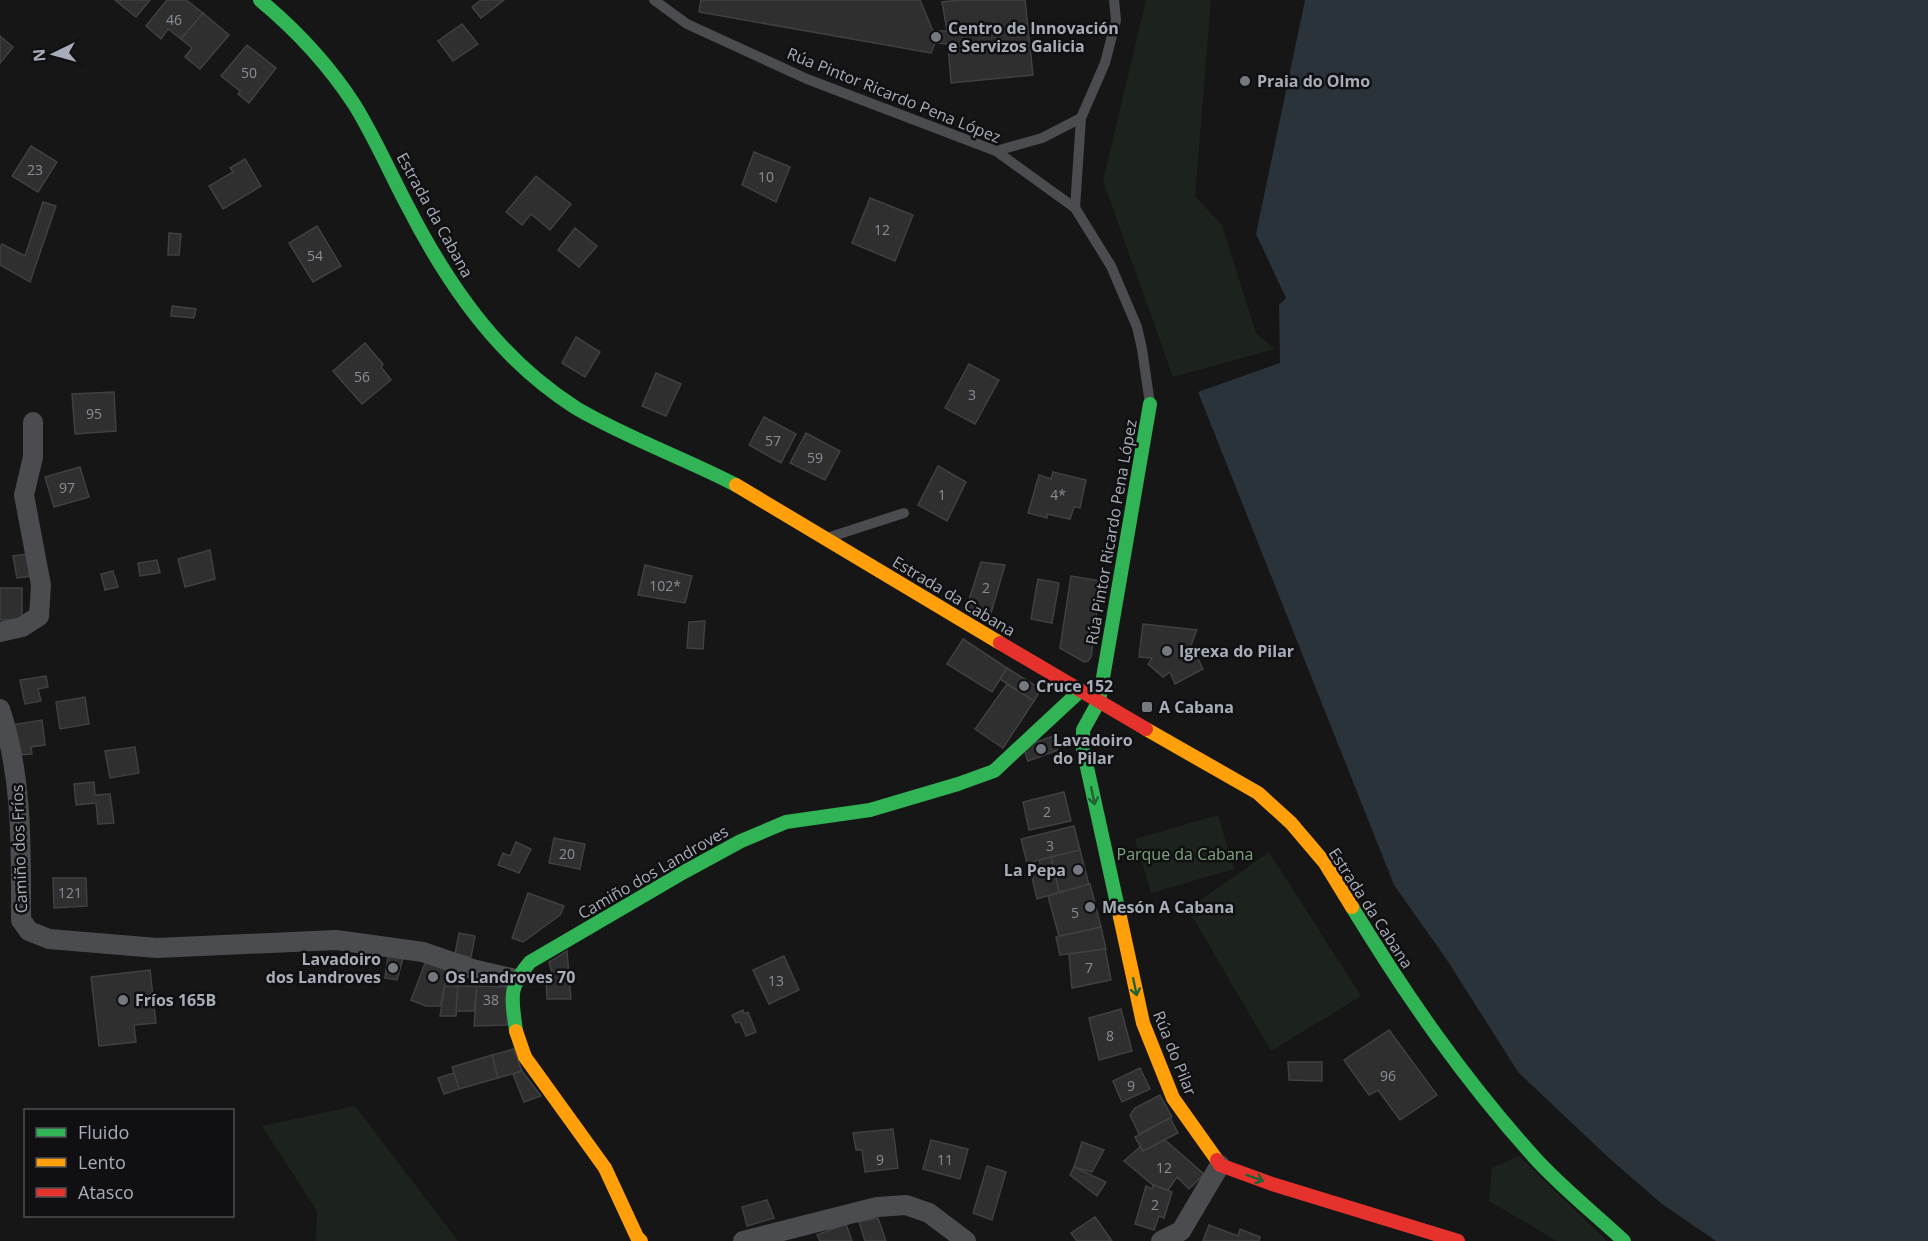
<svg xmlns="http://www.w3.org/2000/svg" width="1928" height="1241" viewBox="0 0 1928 1241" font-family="'Open Sans',sans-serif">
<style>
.green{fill:#1c231d}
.water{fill:#293339}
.building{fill:#2f2f30;stroke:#3e4042;stroke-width:1.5}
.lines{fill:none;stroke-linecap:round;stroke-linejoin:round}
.lane{stroke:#4a4c4f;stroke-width:10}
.street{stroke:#4a4c4f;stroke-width:20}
.fast{stroke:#30b455;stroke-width:14}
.slow{stroke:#ff9f0a;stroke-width:14}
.jam{stroke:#e5322d;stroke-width:14}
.oneway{stroke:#206234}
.poi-dot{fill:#74787f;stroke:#101012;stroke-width:2}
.labels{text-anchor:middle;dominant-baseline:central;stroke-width:5;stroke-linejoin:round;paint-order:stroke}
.number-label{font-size:14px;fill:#898e96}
.poi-label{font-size:16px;font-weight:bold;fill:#a7adb8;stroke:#101012;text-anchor:start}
.street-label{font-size:16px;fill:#a7adb8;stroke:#101012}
.park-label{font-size:16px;fill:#7ea37d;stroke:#101012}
</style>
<rect width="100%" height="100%" fill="#161616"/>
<g class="green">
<path d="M 1146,0 L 1211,0 L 1195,196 L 1222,225 L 1256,333 L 1275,349 L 1173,377 L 1103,181 Z"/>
<path d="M 1218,815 L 1234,869 L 1151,893 L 1135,839 Z"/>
<path d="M 1269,852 L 1361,996 L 1271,1051 L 1188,909 Z"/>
<path d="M 355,1106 L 458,1241 L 316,1241 L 317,1211 L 262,1126 Z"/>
<path d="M 1519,1156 L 1607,1241 L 1557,1241 L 1489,1201 L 1492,1168 Z"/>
</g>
<path class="water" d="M 1305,0 L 1928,0 L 1928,1241 L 1716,1241 L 1662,1204 L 1610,1159 L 1518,1072 L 1447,960 L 1394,885 L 1198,392 L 1280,363 L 1279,305 L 1286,298 L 1256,234 Z"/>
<g class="building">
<path d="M 115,0 L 150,0 L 136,17 Z"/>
<path d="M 167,0 L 186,0 L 203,13 L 181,39 L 168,29 L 161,39 L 146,26 Z"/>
<path d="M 481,0 L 504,0 L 481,18 L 472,7 Z"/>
<path d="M 701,0 L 920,0 L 933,31 L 947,31 L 942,2 L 959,0 L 1025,0 L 1033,75 L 951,83 L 948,44 L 935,43 L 931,53 L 699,12 Z"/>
<path d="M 203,13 L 229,35 L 200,69 L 185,57 L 192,48 L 181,39 Z"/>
<path d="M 462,24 L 478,44 L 453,61 L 438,41 Z"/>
<path d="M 0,36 L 13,47 L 0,63 Z"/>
<path d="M 247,45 L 276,68 L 249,103 L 238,94 L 240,91 L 221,76 Z"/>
<path d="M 31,146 L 57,162 L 38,192 L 12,176 Z"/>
<path d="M 754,152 L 790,167 L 776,202 L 742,185 Z"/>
<path d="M 245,159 L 261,186 L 223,209 L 209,186 L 233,172 L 230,168 Z"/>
<path d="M 536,176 L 571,204 L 550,230 L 531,214 L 522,225 L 506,212 Z"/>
<path d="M 870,198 L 913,215 L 895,261 L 852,243 Z"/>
<path d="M 43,202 L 56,206 L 30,282 L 0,265 L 0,248 L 2,244 L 25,256 Z"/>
<path d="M 317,226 L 341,266 L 313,282 L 289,243 Z"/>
<path d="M 575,228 L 597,246 L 579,267 L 558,250 Z"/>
<path d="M 169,233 L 181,234 L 179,255 L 168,255 Z"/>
<path d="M 172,306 L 196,309 L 194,318 L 171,316 Z"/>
<path d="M 576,337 L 600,352 L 585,377 L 562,363 Z"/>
<path d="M 365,343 L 383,364 L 381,367 L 391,380 L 362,404 L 333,371 Z"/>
<path d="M 969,364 L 999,380 L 975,424 L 945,408 Z"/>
<path d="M 656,373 L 681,384 L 666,416 L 642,406 Z"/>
<path d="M 114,392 L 116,431 L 75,434 L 72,394 Z"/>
<path d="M 764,417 L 796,434 L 781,463 L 749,445 Z"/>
<path d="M 806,433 L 840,451 L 825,480 L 790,463 Z"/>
<path d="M 938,466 L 966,482 L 947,521 L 918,505 Z"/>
<path d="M 80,467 L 89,497 L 54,507 L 45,477 Z"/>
<path d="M 1053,472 L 1086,480 L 1080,508 L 1074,507 L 1070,519 L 1047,514 L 1047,518 L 1028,513 L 1039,475 L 1051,479 Z"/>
<path d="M 210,550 L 215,579 L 185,587 L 178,559 Z"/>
<path d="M 27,554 L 31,576 L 17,578 L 13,556 Z"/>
<path d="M 157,560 L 160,573 L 140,576 L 138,563 Z"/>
<path d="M 981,562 L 1005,565 L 989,620 L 966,609 Z"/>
<path d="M 645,565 L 692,576 L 685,603 L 638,595 Z"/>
<path d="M 113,571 L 118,587 L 105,590 L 101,574 Z"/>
<path d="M 1071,576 L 1101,581 L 1091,657 L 1088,661 L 1084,662 L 1060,648 Z"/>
<path d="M 1038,579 L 1059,583 L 1052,623 L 1031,619 Z"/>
<rect x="0" y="588" width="22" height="32"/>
<path d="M 705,621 L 703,649 L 687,648 L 689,622 Z"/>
<path d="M 1143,624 L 1197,630 L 1191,645 L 1203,669 L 1175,684 L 1170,672 L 1163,677 L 1148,664 L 1152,658 L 1139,657 Z"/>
<path d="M 963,639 L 1007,668 L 992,692 L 947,664 Z"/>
<path d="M 1007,668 L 1041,689 L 1034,701 L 1000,679 Z"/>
<path d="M 46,676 L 48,687 L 38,689 L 41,701 L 25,704 L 20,680 Z"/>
<path d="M 1007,684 L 1034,701 L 1003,748 L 975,729 Z"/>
<path d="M 85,697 L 89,724 L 60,729 L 56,702 Z"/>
<path d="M 42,720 L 45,745 L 31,747 L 32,754 L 19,755 L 11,725 Z"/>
<path d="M 1053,736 L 1058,750 L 1028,761 L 1023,747 Z"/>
<path d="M 135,747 L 139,773 L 110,778 L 105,751 Z"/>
<path d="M 94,782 L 95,795 L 110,794 L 114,823 L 98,824 L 96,803 L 76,805 L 74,784 Z"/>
<path d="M 1064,792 L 1071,821 L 1029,830 L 1023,802 Z"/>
<path d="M 1074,826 L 1080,850 L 1027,863 L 1021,839 Z"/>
<path d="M 554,838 L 585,844 L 580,869 L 549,863 Z"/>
<path d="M 516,842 L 531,849 L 519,873 L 498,865 L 503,853 L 510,856 Z"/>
<path d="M 1080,850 L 1089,885 L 1059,892 L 1051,857 Z"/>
<path d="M 1051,857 L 1059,892 L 1037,899 L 1031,873 L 1042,870 L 1039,860 Z"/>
<path d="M 53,878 L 86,878 L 87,906 L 54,908 Z"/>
<path d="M 1090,884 L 1101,927 L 1059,936 L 1048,896 Z"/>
<path d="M 528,893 L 564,906 L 560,915 L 523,942 L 512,938 Z"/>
<path d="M 1101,927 L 1106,949 L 1060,955 L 1056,937 Z"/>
<path d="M 459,933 L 475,936 L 471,957 L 455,954 Z"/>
<path d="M 1105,949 L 1111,980 L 1072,988 L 1069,954 Z"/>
<path d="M 567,951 L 571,999 L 547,999 L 546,973 L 552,973 L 549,962 Z"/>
<path d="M 388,956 L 403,958 L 397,980 L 385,978 Z"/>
<path d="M 784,956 L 799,990 L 769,1004 L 753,970 Z"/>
<path d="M 426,961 L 449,968 L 440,1006 L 426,1006 L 411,1000 Z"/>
<path d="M 150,970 L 156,1023 L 134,1025 L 136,1042 L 99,1046 L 91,977 Z"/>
<path d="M 445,986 L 458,986 L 456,1016 L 440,1016 Z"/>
<path d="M 458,986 L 477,986 L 474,1011 L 456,1011 Z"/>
<path d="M 477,986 L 507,987 L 507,1025 L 474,1026 Z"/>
<path d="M 1121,1009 L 1132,1051 L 1099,1060 L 1089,1018 Z"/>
<path d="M 743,1010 L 744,1014 L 748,1012 L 756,1032 L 746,1036 L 740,1022 L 736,1023 L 732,1015 Z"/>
<path d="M 1389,1030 L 1437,1095 L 1400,1120 L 1378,1090 L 1369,1095 L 1344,1060 Z"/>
<path d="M 514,1049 L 522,1071 L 498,1078 L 492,1055 Z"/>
<path d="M 492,1055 L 498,1078 L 459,1089 L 452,1067 Z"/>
<path d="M 1288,1062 L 1322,1062 L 1322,1081 L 1289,1080 Z"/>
<path d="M 1140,1068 L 1150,1089 L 1122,1102 L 1113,1081 Z"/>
<path d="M 522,1071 L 541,1096 L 524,1102 L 513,1074 Z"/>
<path d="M 454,1073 L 459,1089 L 444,1094 L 438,1078 Z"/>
<path d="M 1160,1095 L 1172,1117 L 1139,1134 L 1130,1115 L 1135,1108 Z"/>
<path d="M 1170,1118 L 1178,1133 L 1143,1151 L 1135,1137 Z"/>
<path d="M 893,1129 L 898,1168 L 865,1172 L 862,1150 L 856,1150 L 853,1133 Z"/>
<path d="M 931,1140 L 968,1149 L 960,1179 L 923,1169 Z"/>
<path d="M 1165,1140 L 1204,1174 L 1189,1189 L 1177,1177 L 1168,1190 L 1153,1185 L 1124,1161 L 1140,1147 L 1143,1151 Z"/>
<path d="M 1082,1142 L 1104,1150 L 1092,1172 L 1074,1167 Z"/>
<path d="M 987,1166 L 1006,1172 L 992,1220 L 973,1213 Z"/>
<path d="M 1074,1167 L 1106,1182 L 1097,1196 L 1070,1175 Z"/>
<path d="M 1153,1185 L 1172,1192 L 1164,1218 L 1159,1216 L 1154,1230 L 1135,1224 L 1146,1186 L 1152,1189 Z"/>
<path d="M 767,1200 L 774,1218 L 747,1226 L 742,1207 Z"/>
<path d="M 1095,1217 L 1112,1241 L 1077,1241 L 1071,1233 Z"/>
<path d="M 878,1218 L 886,1241 L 865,1241 L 859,1222 Z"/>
<path d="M 846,1224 L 852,1241 L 820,1241 L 817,1235 Z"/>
<path d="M 1209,1225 L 1238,1236 L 1240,1229 L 1260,1237 L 1259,1241 L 1203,1241 Z"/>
</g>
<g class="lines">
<g class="lane">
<path d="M 654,0 L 687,24 L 807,79 L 996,151 L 1075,208 L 1111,266 L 1137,327 L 1142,349 L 1150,404"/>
<path d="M 996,151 L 1042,138 L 1081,118"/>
<path d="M 1075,208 L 1081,118 L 1105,63 L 1116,20 L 1114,0"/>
<path d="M 830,537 L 904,513"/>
</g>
<g class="street">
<path d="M 0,632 L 22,627 L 39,616 L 41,585 L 24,495 L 33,457 L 33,422"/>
<path d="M 0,709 C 23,777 21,849 21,920 L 29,931 L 49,939 L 157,948 L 336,940 L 423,952 L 472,969 L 516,979"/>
<path d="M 743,1241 L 877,1207 L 906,1205 L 929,1213 L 966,1241"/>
<path d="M 1161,1241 L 1181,1231 L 1220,1165"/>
</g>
<g class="fast">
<path d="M 260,0 C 296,30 328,64 354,104 C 374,136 389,171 407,205 C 432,254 462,303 500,344 C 522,368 548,390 576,408 C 627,438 684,458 736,485"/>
<path d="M 1352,907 C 1407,997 1463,1078 1534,1157 C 1561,1187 1594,1213 1624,1241"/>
<path d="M 1120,917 L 1083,749 L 1083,730 L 1099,701 L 1150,404"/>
<path d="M 516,1031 C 512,998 507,989 530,962 L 684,872 L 741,841 L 786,822 L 870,810 L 958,784 L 994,771 L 1080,691"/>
</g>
<g class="slow">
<path d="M 736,485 L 1000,643"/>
<path d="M 1146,729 L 1258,793 L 1291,823 L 1325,863 L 1352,907"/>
<path d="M 1120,917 L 1143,1023 L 1173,1098 L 1217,1160"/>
<path d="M 516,1031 L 525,1057 L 605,1168 L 637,1237 L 641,1241"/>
</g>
<g class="jam">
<path d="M 1000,643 L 1146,729"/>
<path d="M 1217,1160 L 1220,1165 L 1272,1184 L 1458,1241"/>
</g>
</g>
<defs><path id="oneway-shaft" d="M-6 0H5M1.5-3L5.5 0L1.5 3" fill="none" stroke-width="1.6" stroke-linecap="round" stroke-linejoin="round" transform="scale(1.5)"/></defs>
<g class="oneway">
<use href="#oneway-shaft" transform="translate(1093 796) rotate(78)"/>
<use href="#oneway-shaft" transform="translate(1135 987) rotate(78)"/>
<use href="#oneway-shaft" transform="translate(1255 1178) rotate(20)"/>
</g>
<g class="poi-dot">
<circle cx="936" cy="37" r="6"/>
<circle cx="1245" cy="81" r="6"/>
<circle cx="1167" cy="651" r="6"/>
<circle cx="1024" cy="686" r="6"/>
<rect x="1141" y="701" width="12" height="12" rx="3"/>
<circle cx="1041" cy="749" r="6"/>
<circle cx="1078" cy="870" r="6"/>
<circle cx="1090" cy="907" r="6"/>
<circle cx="393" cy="968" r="6"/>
<circle cx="433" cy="977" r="6"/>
<circle cx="123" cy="1000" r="6"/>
</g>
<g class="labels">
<g class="number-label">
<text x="174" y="19">46</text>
<text x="249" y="72">50</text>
<text x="35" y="169">23</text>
<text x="766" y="176">10</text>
<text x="882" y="229">12</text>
<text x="315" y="255">54</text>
<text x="362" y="376">56</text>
<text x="972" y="394">3</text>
<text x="94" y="413">95</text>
<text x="773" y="440">57</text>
<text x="815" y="457">59</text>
<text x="67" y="487">97</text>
<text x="942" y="494">1</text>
<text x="1058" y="494">4*</text>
<text x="665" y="585">102*</text>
<text x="986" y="587">2</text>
<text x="1047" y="811">2</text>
<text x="1050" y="845">3</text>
<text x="567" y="853">20</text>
<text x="70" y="892">121</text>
<text x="1075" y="912">5</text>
<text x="1089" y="967">7</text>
<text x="776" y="980">13</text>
<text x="491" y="999">38</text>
<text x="1110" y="1035">8</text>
<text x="1388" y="1075">96</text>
<text x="1131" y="1085">9</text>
<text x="880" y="1159">9</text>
<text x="945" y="1159">11</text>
<text x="1164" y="1167">12</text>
<text x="1155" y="1204">2</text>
</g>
<g class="poi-label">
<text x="948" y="28">Centro de Innovación<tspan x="948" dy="18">e Servizos Galicia</tspan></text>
<text x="1257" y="81">Praia do Olmo</text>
<text x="1179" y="651">Igrexa do Pilar</text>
<text x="1036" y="686">Cruce 152</text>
<text x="1159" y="707">A Cabana</text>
<text x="1053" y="740">Lavadoiro<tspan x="1053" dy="18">do Pilar</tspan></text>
<text x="1066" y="870" text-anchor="end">La Pepa</text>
<text x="1102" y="907">Mesón A Cabana</text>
<text x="381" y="959" text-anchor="end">Lavadoiro<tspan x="381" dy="18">dos Landroves</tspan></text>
<text x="445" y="977">Os Landroves 70</text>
<text x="135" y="1000">Fríos 165B</text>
</g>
<g class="street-label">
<text transform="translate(894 95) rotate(22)">Rúa Pintor Ricardo Pena López</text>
<text transform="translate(435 215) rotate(61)">Estrada da Cabana</text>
<text transform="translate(1111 532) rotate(-80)">Rúa Pintor Ricardo Pena López</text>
<text transform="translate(954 596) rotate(31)">Estrada da Cabana</text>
<text transform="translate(19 849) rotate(-92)">Camiño dos Fríos</text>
<text transform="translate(653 872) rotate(-30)">Camiño dos Landroves</text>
<text transform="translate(1371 908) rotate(57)">Estrada da Cabana</text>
<text transform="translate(1175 1053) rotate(68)">Rúa do Pilar</text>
</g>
<g class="park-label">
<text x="1185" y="854">Parque da Cabana</text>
</g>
</g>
<rect x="24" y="1109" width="210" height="108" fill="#101012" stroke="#4c4f54" stroke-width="1.5"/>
<rect x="36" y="1128" width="30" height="9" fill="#30b455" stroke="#4c4f54" stroke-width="1.5"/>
<text x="78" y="1139" font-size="18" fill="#a7adb8">Fluido</text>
<rect x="36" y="1158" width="30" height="9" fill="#ff9f0a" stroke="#4c4f54" stroke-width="1.5"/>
<text x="78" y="1169" font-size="18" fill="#a7adb8">Lento</text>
<rect x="36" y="1188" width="30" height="9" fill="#e5322d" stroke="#4c4f54" stroke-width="1.5"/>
<text x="78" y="1199" font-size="18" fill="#a7adb8">Atasco</text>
<g transform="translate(54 54) rotate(265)" stroke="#101012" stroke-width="4.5" paint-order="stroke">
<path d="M0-4.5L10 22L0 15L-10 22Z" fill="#a7adb8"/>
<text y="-9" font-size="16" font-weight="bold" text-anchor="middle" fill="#a7adb8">N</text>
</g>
</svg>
